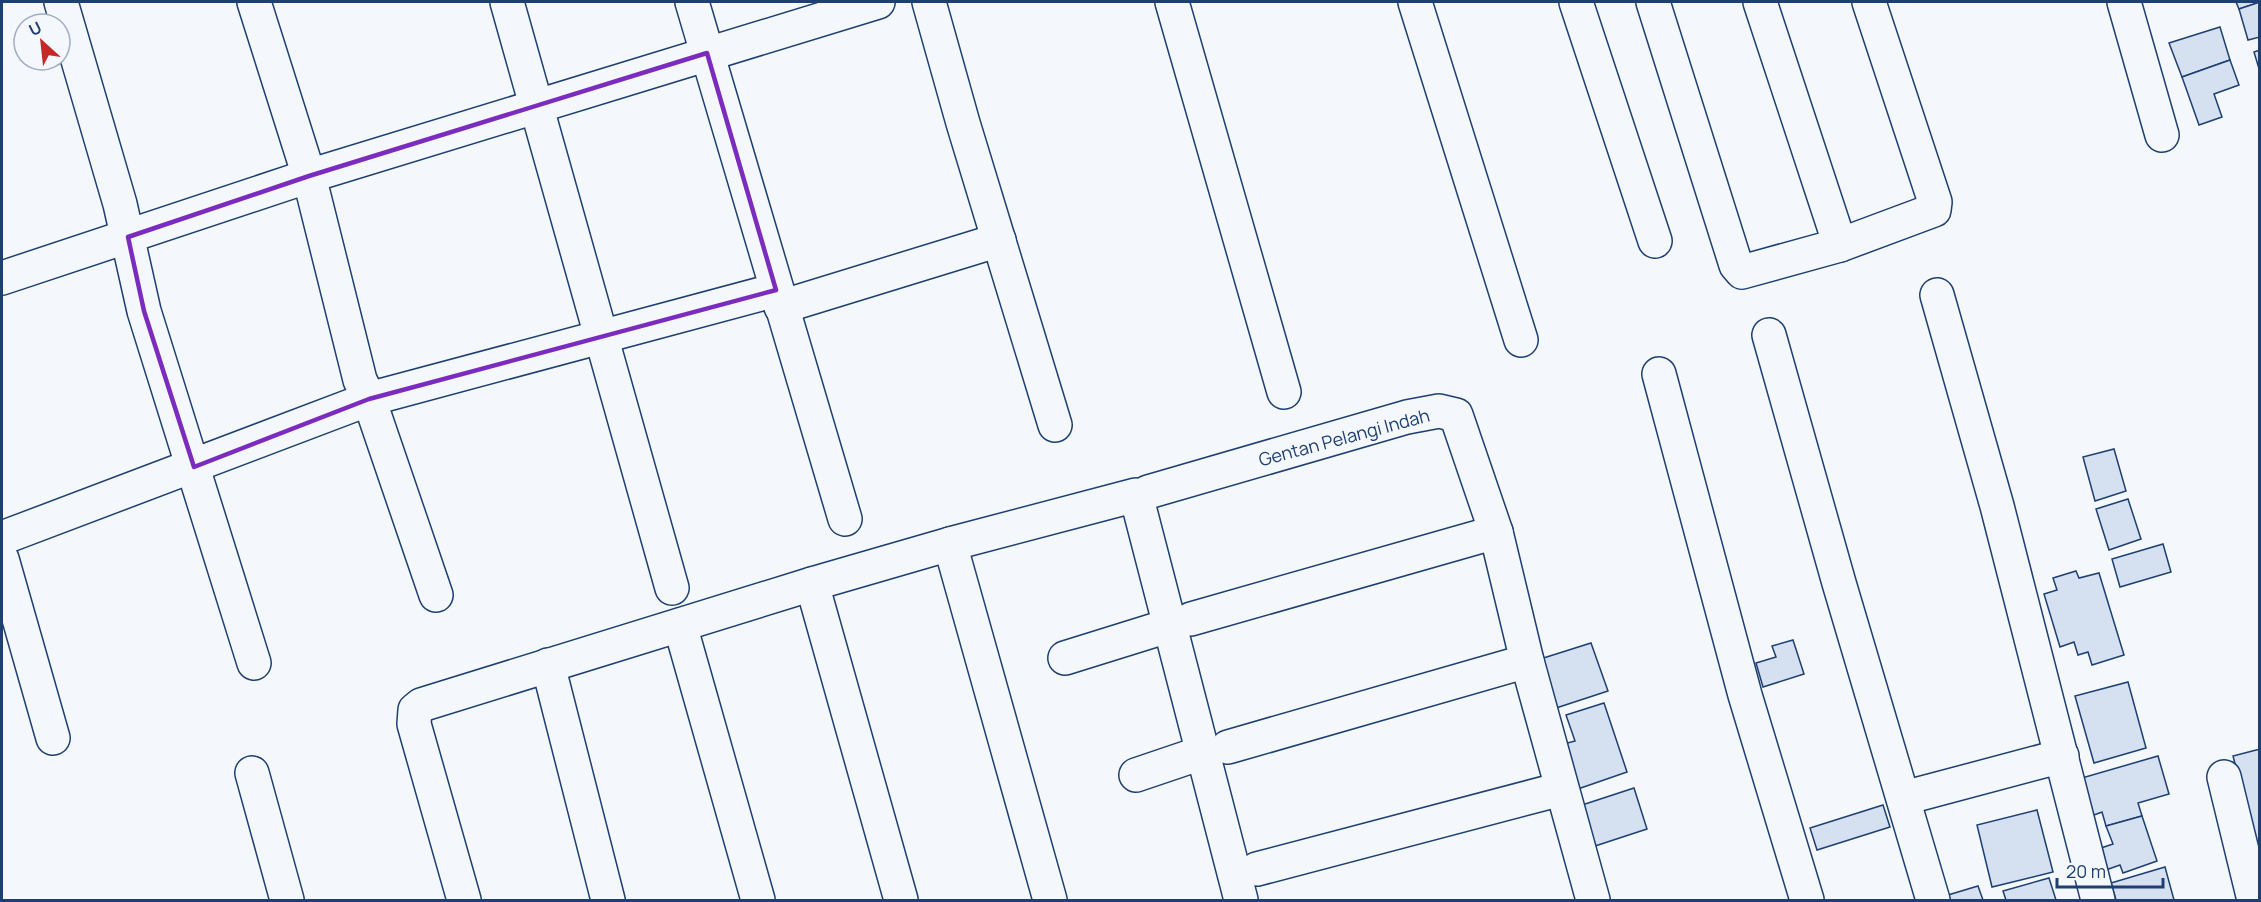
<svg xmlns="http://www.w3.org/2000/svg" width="2261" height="902" viewBox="0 0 2261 902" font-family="Manrope,sans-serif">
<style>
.building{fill:#d5e0f0;stroke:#1d3f73;stroke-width:1.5}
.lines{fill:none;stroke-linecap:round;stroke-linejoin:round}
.minor-casing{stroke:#1d3f73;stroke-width:36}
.minor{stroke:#f4f7fb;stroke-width:33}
.marked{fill:none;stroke:#7b2cbf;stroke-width:4.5;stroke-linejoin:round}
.labels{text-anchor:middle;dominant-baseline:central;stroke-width:4.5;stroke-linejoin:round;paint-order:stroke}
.street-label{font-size:18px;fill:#1d3f73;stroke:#f4f7fb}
</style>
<rect width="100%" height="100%" fill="#f4f7fb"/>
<g class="building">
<path d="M 2236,2 L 2260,2 L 2239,9 Z"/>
<path d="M 2260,2 L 2260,37 L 2248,40 L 2239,9 Z"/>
<path d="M 2220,27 L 2230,60 L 2182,77 L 2169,43 Z"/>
<path d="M 2260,50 L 2260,72 L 2254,52 Z"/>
<path d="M 2230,60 L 2239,85 L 2214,94 L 2222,117 L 2199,125 L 2182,77 Z"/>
<path d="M 2114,449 L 2126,491 L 2095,501 L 2083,457 Z"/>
<path d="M 2128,499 L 2141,539 L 2109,550 L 2096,509 Z"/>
<path d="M 2163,544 L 2171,572 L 2120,587 L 2112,559 Z"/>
<path d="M 2076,571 L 2079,578 L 2099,573 L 2124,655 L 2092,665 L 2088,652 L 2078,655 L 2074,642 L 2060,647 L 2044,594 L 2057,590 L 2053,578 Z"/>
<path d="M 1793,640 L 1804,674 L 1763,687 L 1756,663 L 1776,657 L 1772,646 Z"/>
<path d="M 1591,643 L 1608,691 L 1550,710 L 1534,661 Z"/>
<path d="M 2128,682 L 2146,748 L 2094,763 L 2075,696 Z"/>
<path d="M 1604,703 L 1627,772 L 1575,790 L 1560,745 L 1575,741 L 1566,715 Z"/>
<path d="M 2260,749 L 2260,857 L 2233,756 Z"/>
<path d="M 2158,756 L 2169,794 L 2138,803 L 2142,816 L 2106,826 L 2102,812 L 2086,818 L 2075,780 Z"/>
<path d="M 1634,788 L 1647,829 L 1589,848 L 1576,807 Z"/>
<path d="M 1883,805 L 1890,827 L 1817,850 L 1810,828 Z"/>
<path d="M 2037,810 L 2053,872 L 1992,887 L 1977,825 Z"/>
<path d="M 2142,816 L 2157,861 L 2123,873 L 2120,865 L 2103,871 L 2095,850 L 2113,844 L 2106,826 Z"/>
<path d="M 2165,867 L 2174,900 L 2116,900 L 2111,883 Z"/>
<path d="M 2049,878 L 2056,900 L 2006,900 L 2003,891 Z"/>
<path d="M 1978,886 L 1983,900 L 1939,900 L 1938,898 Z"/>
</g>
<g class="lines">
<defs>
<g id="minor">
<path d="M 61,2 L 120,204 L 144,311 L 254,663"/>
<path d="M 254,2 L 309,176 L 360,380 L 369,399 L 436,595"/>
<path d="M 507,2 L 672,588"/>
<path d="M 692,2 L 845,519"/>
<path d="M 929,2 L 963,123 L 1055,425"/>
<path d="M 1172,2 L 1284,392"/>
<path d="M 1415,2 L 1521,340"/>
<path d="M 1576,2 L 1655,241"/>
<path d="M 1653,2 L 1736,265 L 1742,272 L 1840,245 L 1934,210 L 1935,202 L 1869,2"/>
<path d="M 1760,2 L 1840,245"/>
<path d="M 2124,2 L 2162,135"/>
<path d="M 2,278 L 309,176 L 878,2"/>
<path d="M 1937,295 L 1997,506 L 2098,900"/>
<path d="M 781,307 L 999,240"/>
<path d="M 1769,335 L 1839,583 L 1933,900"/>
<path d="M 1659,374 L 1745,695 L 1807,900"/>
<path d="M 1148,492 L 1407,417 L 1439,411 L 1456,415 L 1496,532 L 1527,661 L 1593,900"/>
<path d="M 2,538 L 369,399 L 776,290"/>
<path d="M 950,544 L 1050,900"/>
<path d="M 2,559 L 53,738"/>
<path d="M 812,584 L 901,900"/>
<path d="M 1191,619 L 1496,532"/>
<path d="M 680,625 L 758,900"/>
<path d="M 1065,658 L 1171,625"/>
<path d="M 548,665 L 608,900"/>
<path d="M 1228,747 L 1527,661"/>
<path d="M 252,773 L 287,900"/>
<path d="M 1136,775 L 1204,752"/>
<path d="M 2224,777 L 2254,900"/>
<path d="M 1904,798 L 2062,756"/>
<path d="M 1257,869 L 1561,789"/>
<path d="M 464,900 L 414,724 L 415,710 L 421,705 L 812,584 L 950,544 L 1136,495 L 1241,900"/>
</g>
</defs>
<use href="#minor" class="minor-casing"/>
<use href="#minor" class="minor"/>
</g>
<path class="marked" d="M 707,53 L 776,290 L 369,399 L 194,467 L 144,311 L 128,237 L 309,176 Z"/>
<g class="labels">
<g class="street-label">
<text transform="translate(1344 437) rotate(-15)">Gentan Pelangi Indah</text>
</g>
</g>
<rect width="2261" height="902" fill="none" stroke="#1d3f73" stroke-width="6"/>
<g transform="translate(42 42) rotate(333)"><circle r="28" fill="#f4f7fb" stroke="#9eadc5" stroke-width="1.5"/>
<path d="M0-4.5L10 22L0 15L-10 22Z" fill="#c62828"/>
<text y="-9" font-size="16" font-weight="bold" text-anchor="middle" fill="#1d3f73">U</text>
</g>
<path d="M2057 878v9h106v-9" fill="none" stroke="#1d3f73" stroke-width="3"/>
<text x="2066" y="878" font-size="18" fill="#1d3f73" stroke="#f4f7fb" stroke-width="4.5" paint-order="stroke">20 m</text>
</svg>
